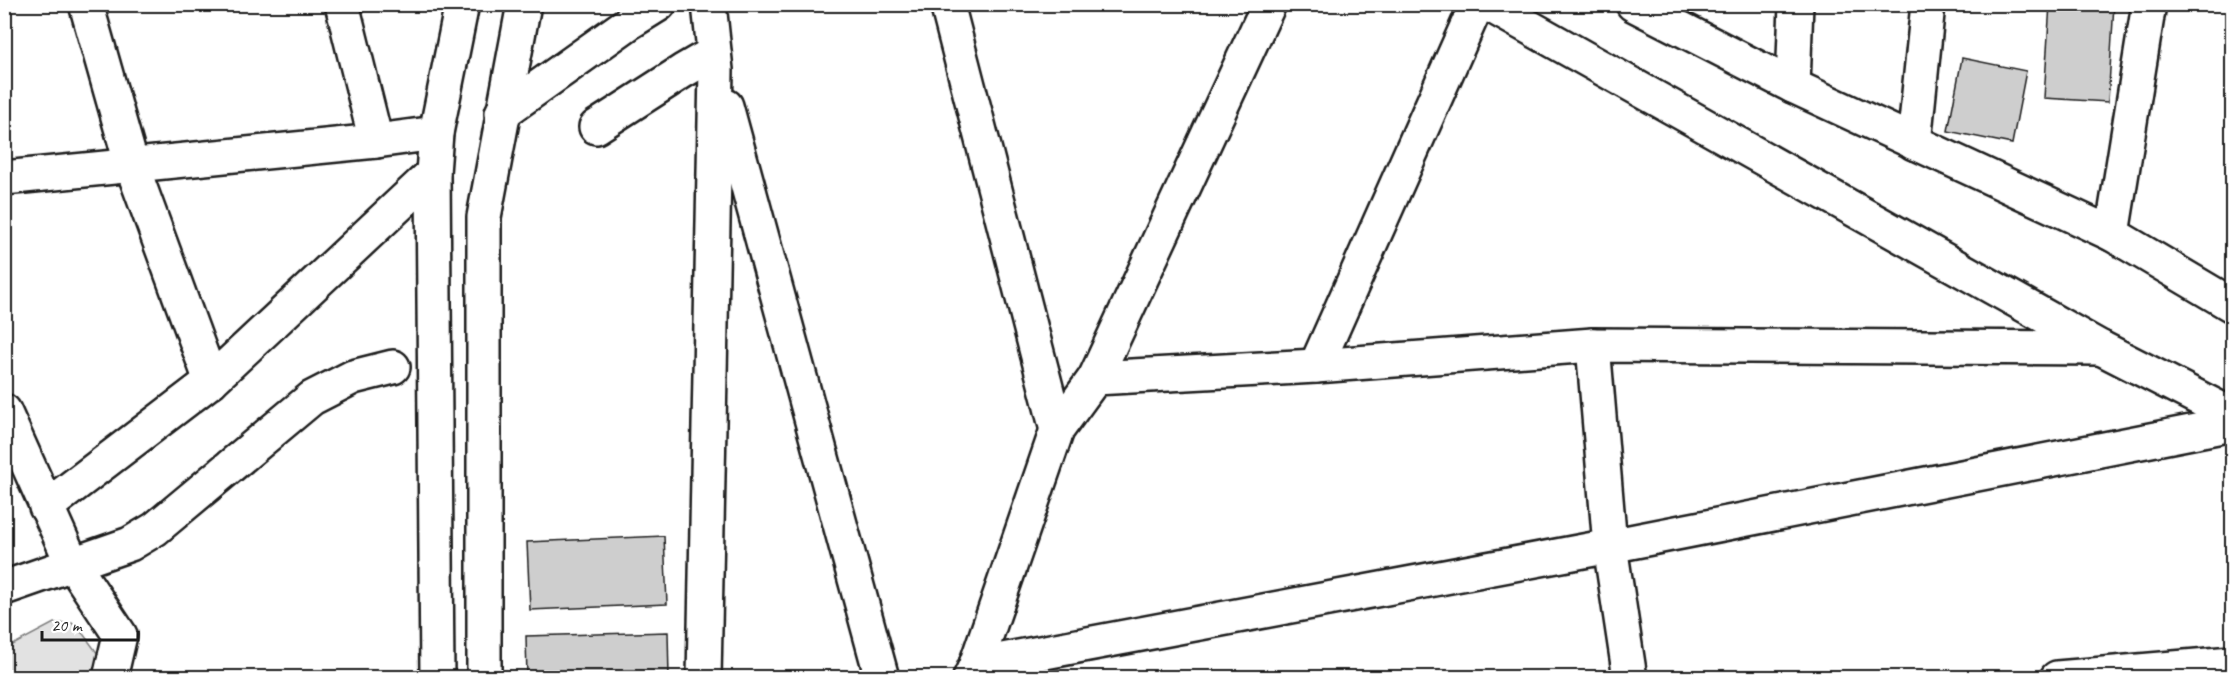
<svg xmlns="http://www.w3.org/2000/svg" width="2237" height="682" viewBox="0 0 2237 682" font-family="Caveat,sans-serif">
<style>
.green{fill:#e2e2e2;stroke:#7f7f7f;stroke-width:1.5}
.building{fill:#cecece;stroke:#1c1c1c;stroke-width:1.5}
.lines{fill:none;stroke-linecap:round;stroke-linejoin:round}
.minor-casing{stroke:#1c1c1c;stroke-width:38}
.major-casing{stroke:#1c1c1c;stroke-width:38}
.minor{stroke:#fff;stroke-width:33}
.major{stroke:#fff;stroke-width:33}
</style>
<rect width="100%" height="100%" fill="#fff"/>
<filter id="ink" filterUnits="userSpaceOnUse"><feTurbulence type="fractalNoise" baseFrequency=".0167" numOctaves="2"/><feDisplacementMap in="SourceGraphic" scale="12" xChannelSelector="R" yChannelSelector="G"/><feConvolveMatrix kernelMatrix="1 2 1 2 8 2 1 2 1" color-interpolation-filters="sRGB"/></filter>
<g filter="url(#ink)">
<path class="green" d="M 54,623 L 72,623 L 84,635 L 98,654 L 93,677 L 5,678 L 5,649 Z"/>
<g class="building">
<path d="M 2050,4 L 2114,4 L 2108,102 L 2044,98 Z"/>
<path d="M 1962,58 L 2026,71 L 2012,144 L 1948,131 Z"/>
<path d="M 664,536 L 667,604 L 530,610 L 527,542 Z"/>
<path d="M 668,632 L 669,678 L 527,678 L 526,636 Z"/>
</g>
<g class="lines">
<defs>
<g id="minor">
<path d="M 86,4 L 132,166 L 211,381"/>
<path d="M 342,4 L 376,141"/>
<path d="M 947,4 L 1057,430"/>
<path d="M 1488,4 L 2101,348 L 2232,415"/>
<path d="M 1633,4 L 1793,86 L 2112,234 L 2232,305"/>
<path d="M 1793,86 L 1796,4"/>
<path d="M 726,106 L 882,678"/>
<path d="M 502,113 L 630,22 L 659,4"/>
<path d="M 596,127 L 683,71 L 714,53"/>
<path d="M 1914,143 L 1928,4"/>
<path d="M 4,178 L 376,141 L 436,133"/>
<path d="M 2112,234 L 2149,4"/>
<path d="M 1593,345 L 1610,546 L 1630,678"/>
<path d="M 1316,366 L 1477,4"/>
<path d="M 1095,378 L 1316,366 L 1593,345 L 2101,348"/>
<path d="M 4,411 L 72,563 L 120,635 L 110,678"/>
<path d="M 46,507 L 211,381 L 433,173"/>
<path d="M 4,588 L 130,544 L 155,529 L 312,398 L 353,377 L 393,367"/>
<path d="M 976,665 L 1610,546 L 2232,424"/>
<path d="M 704,678 L 716,70 L 709,4"/>
<path d="M 970,678 L 976,665 L 1057,430 L 1095,378 L 1269,4"/>
<path d="M 2057,678 L 2232,663"/>
</g>
<g id="major">
<path d="M 437,678 L 433,173 L 436,133 L 462,4"/>
<path d="M 484,678 L 484,217 L 524,4"/>
</g>
</defs>
<use href="#minor" class="minor-casing"/>
<use href="#major" class="major-casing"/>
<use href="#minor" class="minor"/>
<use href="#major" class="major"/>
</g>
</g>
<rect width="2237" height="682" fill="none" stroke="#fff" stroke-width="24"/>
<rect x="12" y="12" width="2213" height="658" fill="none" stroke="#1c1c1c" stroke-width="2" filter="url(#ink)"/>
<path d="M42 631v9h96v-9" fill="none" stroke="#1c1c1c" stroke-width="3"/>
<text x="51" y="631" font-size="18" fill="#1c1c1c" stroke="#ffffff" stroke-width="4.5" paint-order="stroke">20 m</text>
</svg>
